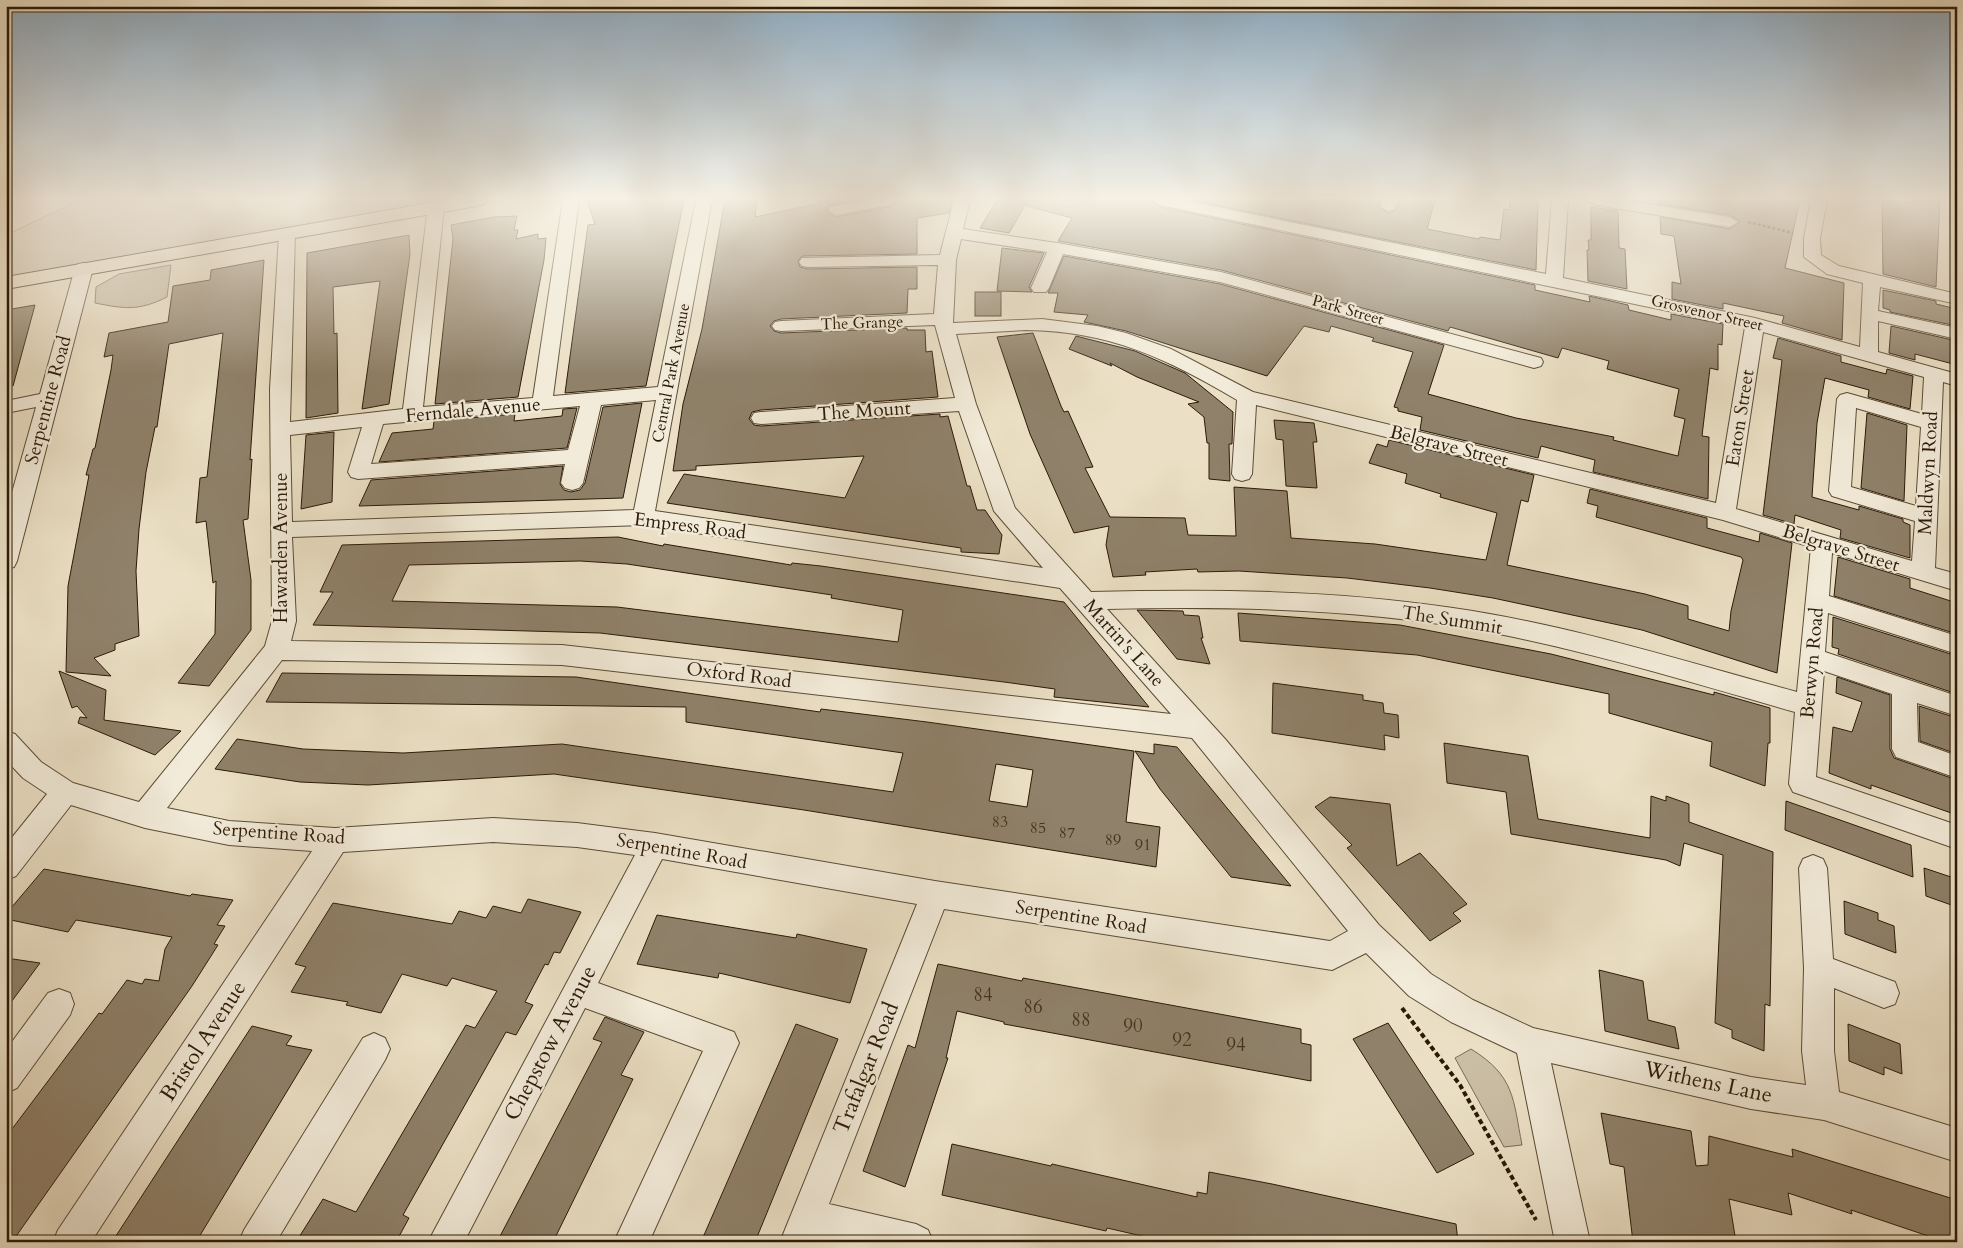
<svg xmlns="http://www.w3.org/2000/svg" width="1963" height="1248" viewBox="0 0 1963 1248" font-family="Cardo,serif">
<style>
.green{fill:#cabea5;stroke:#7a6c56}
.building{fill:#8f816a;stroke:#2b1a07;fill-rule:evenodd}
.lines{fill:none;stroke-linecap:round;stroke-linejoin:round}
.minor-casing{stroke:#5b4c36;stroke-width:2}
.major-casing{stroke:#2b1a07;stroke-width:2}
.path-far1{stroke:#2b1a07;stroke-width:2.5;stroke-dasharray:3 2;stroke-linecap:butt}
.path{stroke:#2b1a07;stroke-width:4;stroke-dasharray:5 3;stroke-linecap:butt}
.minor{fill:#f2ebd9;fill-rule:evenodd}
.major{fill:#ebe0c5;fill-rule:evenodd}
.labels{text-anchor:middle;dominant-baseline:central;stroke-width:4.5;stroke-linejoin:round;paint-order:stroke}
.far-street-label{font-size:16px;fill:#2b1a07;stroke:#f2ebd9}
.number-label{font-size:16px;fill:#443420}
.street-label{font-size:19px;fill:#2b1a07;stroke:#f2ebd9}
.near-number-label{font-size:19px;fill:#443420}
.near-street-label{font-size:22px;fill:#2b1a07;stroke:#f2ebd9}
</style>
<rect width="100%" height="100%" fill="#ebe0c5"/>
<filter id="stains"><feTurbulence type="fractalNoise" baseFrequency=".004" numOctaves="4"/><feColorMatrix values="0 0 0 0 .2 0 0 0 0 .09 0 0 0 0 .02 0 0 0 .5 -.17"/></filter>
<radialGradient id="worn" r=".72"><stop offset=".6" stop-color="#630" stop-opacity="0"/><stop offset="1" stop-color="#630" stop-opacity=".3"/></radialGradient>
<g class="green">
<path d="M 80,200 L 447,200 L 6,277 L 6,235 Z"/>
<path d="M 171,265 L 167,297 C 139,311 125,309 95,303 L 96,287 L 119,274 Z"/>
<path d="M 1471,1049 C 1515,1076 1513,1099 1522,1145 L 1504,1147 L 1455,1058 Z"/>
</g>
<g class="building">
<path d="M 587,200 L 684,200 L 646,386 L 565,393 L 588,225 L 595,224 Z"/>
<path d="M 725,200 L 757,200 L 755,217 L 821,203 L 819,200 L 857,200 L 828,206 L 827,212 L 836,217 L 889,207 L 899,200 L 952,200 L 949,213 L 917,218 L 917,254 L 802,256 L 798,261 L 800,267 L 808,269 L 917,267 L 917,289 L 908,289 L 907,313 L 781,319 L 774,321 L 770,326 L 774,331 L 781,333 L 907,328 L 907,330 L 925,330 L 926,352 L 932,351 L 938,397 L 761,410 L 752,412 L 749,419 L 754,425 L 761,426 L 940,414 L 940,417 L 948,416 L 967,486 L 970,486 L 977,510 L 985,510 L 1002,535 L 999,554 L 961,552 L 961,548 L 667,503 L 684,474 L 845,498 L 864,456 L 696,466 L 696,470 L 673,471 L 683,404 L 702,329 Z"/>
<path d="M 997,200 L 1150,200 L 1160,207 L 1535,285 L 1535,290 L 1590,302 L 1589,296 L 1628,305 L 1629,310 L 1671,320 L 1671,314 L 1723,324 L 1722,345 L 1718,344 L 1718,370 L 1710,368 L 1702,436 L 1709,437 L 1708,499 L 1593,472 L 1595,460 L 1541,446 L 1538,458 L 1420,430 L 1422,417 L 1398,411 L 1398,408 L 1394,407 L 1413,352 L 1372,341 L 1374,338 L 1331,326 L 1329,332 L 1304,326 L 1267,376 L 1126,331 L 1084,322 L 1088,315 L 1054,312 L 1058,293 L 1048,293 L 1064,256 L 1220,284 L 1444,345 L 1428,394 L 1516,418 L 1614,437 L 1613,440 L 1678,456 L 1685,419 L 1674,416 L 1679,389 L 1607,369 L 1609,361 L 1562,348 L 1558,358 L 1450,327 L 1448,331 L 1221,270 L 1058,241 L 1072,218 L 1027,206 L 1028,200 L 1009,233 L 980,228 Z"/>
<path d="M 1190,200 L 1380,200 L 1378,207 L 1389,213 L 1396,210 L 1400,200 L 1435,200 L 1427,229 L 1479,239 L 1480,237 L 1500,240 L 1504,209 L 1509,210 L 1510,200 L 1538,200 L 1536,270 Z"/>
<path d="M 1658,200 L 1800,200 L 1785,268 L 1844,283 L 1842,340 L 1782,323 L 1784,316 L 1723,303 L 1723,309 L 1672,299 L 1672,282 L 1681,284 L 1674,236 L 1661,234 L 1660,217 L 1730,229 L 1740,221 L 1730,215 L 1658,204 Z"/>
<path d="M 1882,200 L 1912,202 L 1913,200 L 1940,200 L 1936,287 L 1883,274 Z"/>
<path d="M 1591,207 L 1618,211 L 1619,248 L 1625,249 L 1627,289 L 1588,281 L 1587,250 L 1589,250 L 1588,240 L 1591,240 Z"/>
<path d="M 517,216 L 514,230 L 518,230 L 516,239 L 538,234 L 538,239 L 546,238 L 544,260 L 518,397 L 435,404 L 453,239 L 451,225 L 494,217 Z"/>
<path d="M 409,235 L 410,254 L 389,404 L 362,409 L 380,281 L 333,287 L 334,334 L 337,333 L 338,413 L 306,418 L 307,253 Z"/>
<path d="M 1002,248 L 1044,253 L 1029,287 L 1032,292 L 997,291 Z"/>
<path d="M 264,260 L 250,460 L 252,459 L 248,519 L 243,520 L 251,580 L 251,630 L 209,686 L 178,683 L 215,634 L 216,581 L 213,583 L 206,521 L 196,523 L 200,478 L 207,477 L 223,333 L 169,344 L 157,427 L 155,427 L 146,472 L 139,529 L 136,571 L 139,636 L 115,644 L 115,650 L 94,658 L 111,676 L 66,672 L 68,586 L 89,475 L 86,475 L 93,449 L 95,448 L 111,370 L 113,355 L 104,357 L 109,333 L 168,322 L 173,286 L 210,280 L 211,270 Z"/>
<path d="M 1883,290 L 1936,301 L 1936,304 L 1957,309 L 1957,326 L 1890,312 L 1890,310 L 1883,308 Z"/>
<rect x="975" y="292" width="26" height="24"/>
<path d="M 35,305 L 13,386 L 6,385 L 6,310 Z"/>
<path d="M 1891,326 L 1957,341 L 1957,365 L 1915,354 L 1915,360 L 1889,353 Z"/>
<path d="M 1033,333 L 1061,406 L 1064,412 L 1068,411 L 1093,467 L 1085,468 L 1110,517 L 1185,518 L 1188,535 L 1236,536 L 1234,487 L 1287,491 L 1291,538 L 1375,544 L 1486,560 L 1497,513 L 1440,497 L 1441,494 L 1405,483 L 1407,474 L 1369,463 L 1377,444 L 1387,447 L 1389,440 L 1534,475 L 1528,502 L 1521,500 L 1507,565 L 1645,594 L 1688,606 L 1688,619 L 1729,631 L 1731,611 L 1743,560 L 1741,557 L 1596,517 L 1598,506 L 1587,503 L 1590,489 L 1707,518 L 1707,528 L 1759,542 L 1760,533 L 1792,543 L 1777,673 L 1642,630 L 1493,598 L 1430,588 L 1347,578 L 1239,571 L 1198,572 L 1197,569 L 1145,572 L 1146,575 L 1113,577 L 1106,545 L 1109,526 L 1074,533 L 1030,434 L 997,337 Z"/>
<path d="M 1076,336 L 1135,351 L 1185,373 L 1233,412 L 1232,444 L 1229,444 L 1230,481 L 1209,479 L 1209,443 L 1207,443 L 1204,417 L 1188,404 L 1199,402 L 1137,377 L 1110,363 L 1112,366 L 1069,349 Z"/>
<path d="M 1778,338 L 1841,356 L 1841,362 L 1886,374 L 1887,369 L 1913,376 L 1910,409 L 1868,397 L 1869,390 L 1825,378 L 1817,423 L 1812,497 L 1859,510 L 1859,506 L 1903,519 L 1903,522 L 1910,525 L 1910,558 L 1840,538 L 1841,530 L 1795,515 L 1794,524 L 1763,515 L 1782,360 L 1773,358 Z"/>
<path d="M 642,403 L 623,498 L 359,506 L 371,480 L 563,466 L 560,484 L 564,490 L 571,492 L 580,490 L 585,483 L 603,407 Z"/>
<path d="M 577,408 L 567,448 L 379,462 L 392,433 L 433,429 L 434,421 L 515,414 L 514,421 L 562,416 L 563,409 Z"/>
<path d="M 1867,413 L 1907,425 L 1904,501 L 1861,488 Z"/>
<path d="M 1274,420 L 1314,423 L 1317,442 L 1313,442 L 1317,488 L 1286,486 L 1283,440 L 1276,439 Z"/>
<path d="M 334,432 L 332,502 L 301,509 L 306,435 Z"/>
<path d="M 618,537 L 663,546 L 664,544 L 791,565 L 792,563 L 821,566 L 1064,602 L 1149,707 L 1054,697 L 1055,689 L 1004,682 L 600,633 L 313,625 L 333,592 L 320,592 L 342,545 ZM 580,561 L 627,564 L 832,595 L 831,598 L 903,610 L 898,642 L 617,607 L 392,601 L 409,565 Z"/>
<path d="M 1838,557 L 1910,579 L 1910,588 L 1957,603 L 1957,634 L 1834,596 Z"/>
<path d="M 1137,610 L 1183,611 L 1184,615 L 1199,616 L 1203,638 L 1201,638 L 1210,664 L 1177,659 Z"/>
<path d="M 1238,613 L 1400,625 L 1551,654 L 1714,695 L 1714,692 L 1770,708 L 1770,743 L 1768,743 L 1765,786 L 1710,766 L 1712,742 L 1609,713 L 1609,694 L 1417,655 L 1240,641 Z"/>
<path d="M 1833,617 L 1957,656 L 1957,694 L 1838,654 L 1839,649 L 1832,647 Z"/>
<path d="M 59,671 L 106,690 L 104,720 L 181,731 L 155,755 L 78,723 L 80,717 L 87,718 L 77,706 L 72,708 Z"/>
<path d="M 282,673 L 576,677 L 820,712 L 821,709 L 927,722 L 1134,751 L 1126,822 L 1160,827 L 1156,867 L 804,810 L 554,774 L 368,785 L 300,782 L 215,769 L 237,739 L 303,749 L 403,753 L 562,744 L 893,792 L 903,753 L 686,722 L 686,707 L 266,702 ZM 996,764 L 1033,770 L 1027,807 L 989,801 Z"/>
<path d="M 1837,677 L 1890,695 L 1890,749 L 1894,758 L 1957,780 L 1957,815 L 1871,785 L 1871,789 L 1829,773 L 1833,727 L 1852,732 L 1862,702 L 1836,693 Z"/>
<path d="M 1273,683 L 1363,695 L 1363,700 L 1383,703 L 1384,713 L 1398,715 L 1399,738 L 1384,735 L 1385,750 L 1272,733 Z"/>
<path d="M 1919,706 L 1957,718 L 1957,754 L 1920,741 Z"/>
<path d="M 1444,743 L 1528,756 L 1538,819 L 1650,838 L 1651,796 L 1666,801 L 1666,796 L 1689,804 L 1689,822 L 1773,852 L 1770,1006 L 1765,1004 L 1764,1051 L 1732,1038 L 1732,1030 L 1715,1023 L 1723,855 L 1684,843 L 1680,866 L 1666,860 L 1511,834 L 1506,792 L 1447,783 Z"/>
<path d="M 1154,744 L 1177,747 L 1291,886 L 1231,877 L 1160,789 L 1135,751 L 1154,754 Z"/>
<path d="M 1330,797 L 1390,804 L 1397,866 L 1420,853 L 1467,904 L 1453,913 L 1461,921 L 1430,941 L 1347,848 L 1352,845 L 1315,807 Z"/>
<path d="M 1786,801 L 1911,845 L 1913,877 L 1785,830 Z"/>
<path d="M 1924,868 L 1957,879 L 1957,907 L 1926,896 Z"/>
<path d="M 44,869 L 190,896 L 192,894 L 233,900 L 217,925 L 225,926 L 214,944 L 218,945 L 192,986 L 12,1242 L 6,1242 L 6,1137 L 99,1013 L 102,1014 L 127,980 L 142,984 L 145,979 L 159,981 L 165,949 L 172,937 L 76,920 L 68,932 L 6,919 L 6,914 Z"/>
<path d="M 528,899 L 581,912 L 560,953 L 554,952 L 548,965 L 545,964 L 525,1002 L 533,1005 L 516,1035 L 506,1032 L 403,1215 L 409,1218 L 396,1242 L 296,1242 L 323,1199 L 356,1212 L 466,1025 L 475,1028 L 497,991 L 452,978 L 447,986 L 402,974 L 381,1013 L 346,1005 L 348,1002 L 291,992 L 306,967 L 295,964 L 333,903 L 452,924 L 459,911 L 486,918 L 493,906 L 521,913 Z"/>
<path d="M 1844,901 L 1878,913 L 1878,920 L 1894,926 L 1896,953 L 1845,934 Z"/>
<path d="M 657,915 L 796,938 L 797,934 L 867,949 L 850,1003 L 719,973 L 718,978 L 637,964 Z"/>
<path d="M 6,958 L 40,963 L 6,1009 Z"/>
<path d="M 938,964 L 1022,981 L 1023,978 L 1301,1029 L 1301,1043 L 1311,1045 L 1311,1081 L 1004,1024 L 1004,1022 L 957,1011 L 946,1058 L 948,1058 L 905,1187 L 863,1171 L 908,1045 L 915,1048 Z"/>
<path d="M 1599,970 L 1643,981 L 1648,1020 L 1675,1027 L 1679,1049 L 1605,1031 Z"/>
<path d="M 605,1017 L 644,1032 L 621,1075 L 633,1079 L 553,1242 L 497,1242 L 602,1042 L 593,1039 Z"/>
<path d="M 1388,1023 L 1474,1154 L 1437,1173 L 1353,1039 Z"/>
<path d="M 796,1024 L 838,1039 L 755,1242 L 701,1242 Z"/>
<path d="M 1848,1024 L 1900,1044 L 1902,1074 L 1884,1067 L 1884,1075 L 1849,1061 Z"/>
<path d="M 252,1026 L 292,1036 L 286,1045 L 312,1050 L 196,1242 L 112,1242 Z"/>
<path d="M 1601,1113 L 1691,1131 L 1696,1166 L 1708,1165 L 1709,1136 L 1793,1157 L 1792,1149 L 1957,1200 L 1957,1242 L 1946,1242 L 1851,1210 L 1852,1214 L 1788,1193 L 1792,1215 L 1729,1199 L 1736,1242 L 1633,1242 L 1624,1167 L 1610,1164 Z"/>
<path d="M 952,1144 L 1051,1166 L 1052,1164 L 1197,1197 L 1197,1192 L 1207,1194 L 1209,1172 L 1272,1184 L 1456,1224 L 1458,1242 L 1168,1242 L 1107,1228 L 1106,1231 L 942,1195 Z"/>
</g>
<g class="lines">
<defs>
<g id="minor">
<path d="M 563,200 L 579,200 L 553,396 L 658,387 L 696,200 L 712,200 L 655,511 L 1043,568 L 994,511 L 959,411 L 761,424 L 754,423 L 751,418 L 754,413 L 761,412 L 955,398 L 935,325 L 781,331 L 775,330 L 772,326 L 775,322 L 781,321 L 934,314 L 938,265 L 808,267 L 802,266 L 799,262 L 802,258 L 940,255 L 954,200 L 970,200 L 963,229 L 1057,243 L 1221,272 L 1541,358 L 1543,362 L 1541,366 L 1534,368 L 1220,282 L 1063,254 L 1049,288 L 1046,292 L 1034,292 L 1031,288 L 1047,252 L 961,239 L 956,260 L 953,323 L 1042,319 L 1097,326 L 1126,333 L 1171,349 L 1253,392 L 1716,503 L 1745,327 L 1160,205 L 1152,200 L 1182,200 L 1546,274 L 1552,200 L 1568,200 L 1563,278 L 1755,318 L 1860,347 L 1863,283 L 1827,274 L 1804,257 L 1804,238 L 1811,200 L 1827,200 L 1820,238 L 1821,255 L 1839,266 L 1957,294 L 1957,304 L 1880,287 L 1878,311 L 1957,328 L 1957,339 L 1878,321 L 1878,352 L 1957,374 L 1957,386 L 1943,382 L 1935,568 L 1957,574 L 1957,591 L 1832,553 L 1829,596 L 1957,636 L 1957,654 L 1828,613 L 1825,652 L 1957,696 L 1957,716 L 1917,703 L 1918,742 L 1957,756 L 1957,778 L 1896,757 L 1892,749 L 1892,694 L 1824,671 L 1816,777 L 1957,825 L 1957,849 L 1793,792 L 1789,784 L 1795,712 C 1697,684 1599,654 1499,634 C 1370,609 1238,606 1107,609 L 1226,740 L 1379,925 L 1431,974 L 1473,1000 L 1533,1028 L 1751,1077 L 1806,1085 L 1802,1051 L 1804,968 L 1799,868 L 1803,859 L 1813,855 L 1823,859 L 1827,868 L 1833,959 L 1895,982 L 1899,993 L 1895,1004 L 1884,1008 L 1834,988 L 1834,1051 L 1839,1092 L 1957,1128 L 1957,1162 L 1824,1120 L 1751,1109 L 1551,1063 L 1590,1242 L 1555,1242 L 1517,1053 L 1451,1022 L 1409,996 L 1366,953 L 1332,970 L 944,909 L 829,1204 L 916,1224 L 928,1230 L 933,1242 L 842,1242 L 817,1236 L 815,1242 L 780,1242 L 917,904 L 662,859 L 598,983 L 734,1032 L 739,1043 L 649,1242 L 614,1242 L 703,1051 L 585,1008 L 464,1242 L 428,1242 L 635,855 L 577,847 L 493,842 L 343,852 L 91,1242 L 53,1242 L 58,1230 L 312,851 L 229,845 L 145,828 L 71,805 L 16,876 L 6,880 L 6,845 L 47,794 L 23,778 L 6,760 L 6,731 L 15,734 L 41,762 L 73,783 L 139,802 L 265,646 L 272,621 L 270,389 L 279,234 L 281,230 L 293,230 L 295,234 L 290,422 L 403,409 L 428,207 L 436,202 L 444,207 L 423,407 L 533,398 ZM 1026,330 C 1109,331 1166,358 1237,400 L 1232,474 L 1235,479 L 1242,481 L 1249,479 L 1252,474 L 1256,405 L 1723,520 L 1811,547 L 1797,692 C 1683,661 1570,625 1453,608 C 1333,590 1212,589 1091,592 L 1015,508 L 976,404 L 956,334 ZM 1763,332 L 1924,377 L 1922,414 L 1847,393 L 1840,395 L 1837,399 L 1829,491 L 1832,496 L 1915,521 L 1912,561 L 1736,509 ZM 656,400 L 634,510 L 292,522 L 290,435 L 362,427 L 348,472 L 351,477 L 358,479 L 565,464 L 561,483 L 565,488 L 572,490 L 579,488 L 583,483 L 601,405 ZM 580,406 L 568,450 L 371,464 L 383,424 ZM 1856,408 L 1921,427 L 1916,506 L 1851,487 ZM 643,525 L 1060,588 L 1171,714 L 562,645 L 291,641 L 296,621 L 292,537 ZM 282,660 L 562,665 L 1192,738 L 1348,931 L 1330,941 L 935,881 L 655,833 L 577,823 L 493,818 L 335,828 L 229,821 L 167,808 Z"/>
<path d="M 865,200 L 897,200 L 889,205 L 836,215 L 828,210 L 830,207 Z"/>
<path d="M 1382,200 L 1398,200 L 1394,209 L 1388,211 L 1380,206 Z"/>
<path d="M 1588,200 L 1623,200 L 1730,217 L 1738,222 L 1730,227 L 1596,205 Z"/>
<path d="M 84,263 L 90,264 L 93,268 L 17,561 L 14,567 L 6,569 L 6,514 L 36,407 L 6,413 L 6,401 L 40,394 L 75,268 L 78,264 Z"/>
<path d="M 59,989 L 70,993 L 74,1004 L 70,1015 L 17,1088 L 6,1093 L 6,1050 L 48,993 Z"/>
<path d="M 374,1033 L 385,1038 L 390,1049 L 385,1060 L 276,1242 L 239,1242 L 244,1230 L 363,1038 Z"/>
</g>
<path id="major" d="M 447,200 L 486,200 L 484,204 L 477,206 L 6,289 L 6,277 Z"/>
</defs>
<use href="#minor" class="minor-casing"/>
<use href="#major" class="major-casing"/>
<path class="path-far1" d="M 1748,222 L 1793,233"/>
<path class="path" d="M 1402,1008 L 1460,1085 L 1536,1220"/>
<use href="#minor" class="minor"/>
<use href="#major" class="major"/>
</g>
<linearGradient id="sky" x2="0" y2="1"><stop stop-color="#8fabc0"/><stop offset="0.53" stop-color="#f6f1e5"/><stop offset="1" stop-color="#f6f1e5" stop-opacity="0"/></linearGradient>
<rect width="1963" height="374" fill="url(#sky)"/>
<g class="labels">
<g class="far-street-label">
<text transform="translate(1348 310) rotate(16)">Park Street</text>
<text transform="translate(1707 313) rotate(13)">Grosvenor Street</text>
<text transform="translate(862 323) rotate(-2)">The Grange</text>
<text transform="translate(671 373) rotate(-79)">Central Park Avenue</text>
</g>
<g class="number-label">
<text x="1000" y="822">83</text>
<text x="1038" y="828">85</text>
<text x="1067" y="833">87</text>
<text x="1113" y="840">89</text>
<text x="1143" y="845">91</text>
</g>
<g class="street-label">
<text transform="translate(48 400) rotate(-75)">Serpentine Road</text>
<text transform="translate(473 410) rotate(-5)">Ferndale Avenue</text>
<text transform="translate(864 411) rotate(-4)">The Mount</text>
<text transform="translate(1740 418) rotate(-81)">Eaton Street</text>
<text transform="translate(1449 446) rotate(14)">Belgrave Street</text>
<text transform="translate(1928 473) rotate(-87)">Maldwyn Road</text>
<text transform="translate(690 526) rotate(7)">Empress Road</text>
<text transform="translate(281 548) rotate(-90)">Hawarden Avenue</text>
<text transform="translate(1841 548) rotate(17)">Belgrave Street</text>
<text transform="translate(1452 620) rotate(9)">The Summit</text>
<text transform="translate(1124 643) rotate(48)">Martin's Lane</text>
<text transform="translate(1812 663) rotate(-85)">Berwyn Road</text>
<text transform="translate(739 675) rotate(7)">Oxford Road</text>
<text transform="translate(279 833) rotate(4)">Serpentine Road</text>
<text transform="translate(682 851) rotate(10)">Serpentine Road</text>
<text transform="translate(1081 917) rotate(9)">Serpentine Road</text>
</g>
<g class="near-number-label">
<text x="983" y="995">84</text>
<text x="1033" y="1007">86</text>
<text x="1081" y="1020">88</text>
<text x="1133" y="1026">90</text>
<text x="1182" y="1040">92</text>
<text x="1236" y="1045">94</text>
</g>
<g class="near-street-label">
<text transform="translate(203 1041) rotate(-57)">Bristol Avenue</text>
<text transform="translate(550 1043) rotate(-62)">Chepstow Avenue</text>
<text transform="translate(866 1068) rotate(-68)">Trafalgar Road</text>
<text transform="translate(1708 1082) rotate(12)">Withens Lane</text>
</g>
</g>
<rect width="1963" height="1248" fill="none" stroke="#ebe0c5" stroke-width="25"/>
<rect x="8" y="8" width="1948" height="1233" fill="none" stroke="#2b1a07" stroke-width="2.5"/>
<rect x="12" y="12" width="1938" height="1223" fill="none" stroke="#2b1a07"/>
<rect width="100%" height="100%" filter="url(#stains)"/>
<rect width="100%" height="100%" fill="url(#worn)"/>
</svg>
